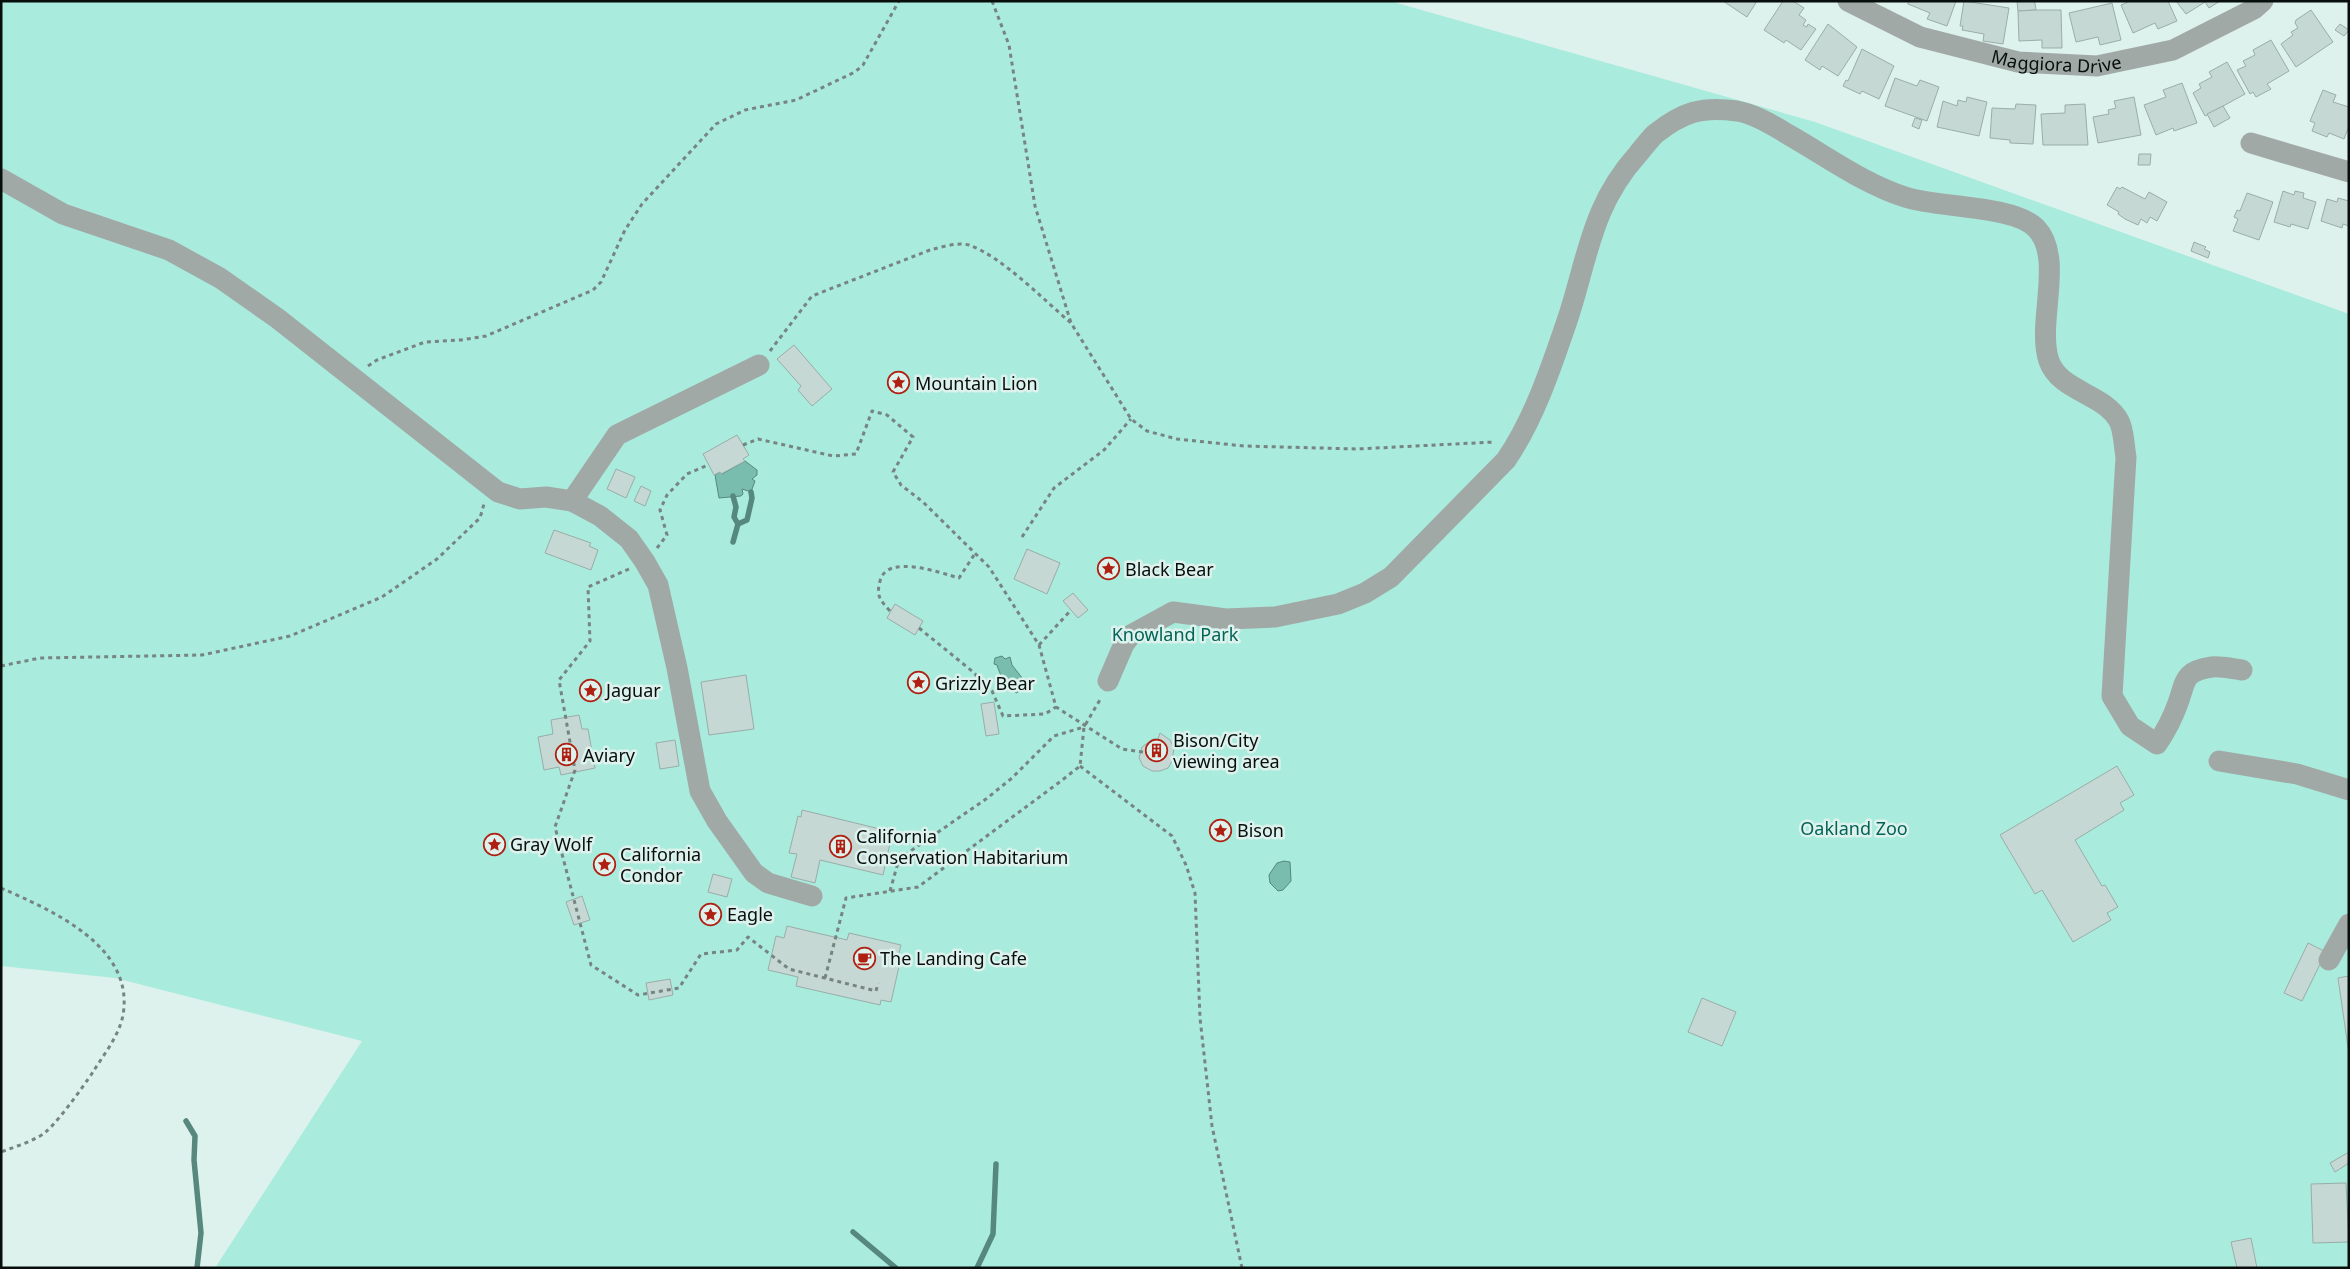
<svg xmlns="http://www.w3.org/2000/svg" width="2350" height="1269" viewBox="0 0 2350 1269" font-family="'Noto Sans',sans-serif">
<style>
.green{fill:#a9ebdd}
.water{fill:#79bdaf;stroke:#57887e}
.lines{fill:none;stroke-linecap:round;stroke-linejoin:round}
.stream{stroke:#57887e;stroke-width:5.5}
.building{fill:#c5d8d3;stroke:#9aada8}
.path{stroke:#778481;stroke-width:3;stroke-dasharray:4 4;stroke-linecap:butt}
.minor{stroke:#a1a9a7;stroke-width:21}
.labels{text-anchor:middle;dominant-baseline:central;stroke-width:5;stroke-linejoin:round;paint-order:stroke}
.street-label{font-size:18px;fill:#070e0c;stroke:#def2ed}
.poi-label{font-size:18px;fill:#070e0c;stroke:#def2ed;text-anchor:start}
.park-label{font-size:18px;fill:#026458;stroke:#def2ed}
</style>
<rect width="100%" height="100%" fill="#def2ed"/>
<path class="green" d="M 1,1 L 1390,1 L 1815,122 L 2349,314 L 2349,1268 L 215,1268 L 362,1041 L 115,978 L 1,966 Z"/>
<g class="water">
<path d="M 745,461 L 757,470 L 757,475 L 752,479 L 755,481 L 751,492 L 742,489 L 743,494 L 741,496 L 719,498 L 715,475 L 720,472 L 722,474 Z"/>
<path d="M 1002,656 L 1005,659 L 1010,657 L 1012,665 L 1023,679 L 1022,686 L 1017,693 C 1007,690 1000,675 997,665 L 994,664 L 995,658 Z"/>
<path d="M 1284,861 L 1290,862 L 1291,881 L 1283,890 L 1278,891 L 1270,883 L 1269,875 L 1277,863 Z"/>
</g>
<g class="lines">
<g class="stream">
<path d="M 738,524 L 747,520 L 752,498 L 751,492"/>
<path d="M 733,542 L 738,524 L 734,517 L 736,507 L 733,496"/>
<path d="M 186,1121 L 195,1136 L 194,1160 L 201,1233 L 197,1268"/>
<path d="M 853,1232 L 896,1268"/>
<path d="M 977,1268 L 993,1234 L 996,1164"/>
</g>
</g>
<g class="building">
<path d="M 1723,1 L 1757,1 L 1747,17 Z"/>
<path d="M 1783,1 L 1793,1 L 1804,8 L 1799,15 L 1806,20 L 1803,25 L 1807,27 L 1808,24 L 1816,29 L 1801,50 L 1786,40 L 1784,43 L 1764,30 Z"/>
<path d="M 1908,1 L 1956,1 L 1947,26 L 1927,19 L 1930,13 L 1908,4 Z"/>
<path d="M 1964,1 L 2009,8 L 2003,44 L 1983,41 L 1984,34 L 1962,30 L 1963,26 L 1960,26 Z"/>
<path d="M 2017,1 L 2033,1 L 2035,3 L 2036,10 L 2018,11 Z"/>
<path d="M 2130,1 L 2168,1 L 2177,21 L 2158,29 L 2155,23 L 2133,33 L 2121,5 Z"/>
<path d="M 2176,1 L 2220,1 L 2209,8 L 2205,2 L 2186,14 Z"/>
<path d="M 2112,3 L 2121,40 L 2100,45 L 2098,37 L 2076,42 L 2069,13 Z"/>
<path d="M 2036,10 L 2061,10 L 2062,48 L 2042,48 L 2042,40 L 2019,41 L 2018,11 Z"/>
<path d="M 2311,10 L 2333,42 L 2296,67 L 2281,44 L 2293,35 L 2291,32 L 2298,28 L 2295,23 L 2296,20 Z"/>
<path d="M 1828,24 L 1857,47 L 1838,76 L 1822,66 L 1820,70 L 1805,60 Z"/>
<path d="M 2340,24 L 2349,30 L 2344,36 L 2335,30 Z"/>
<path d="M 2271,40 L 2289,71 L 2267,84 L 2271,89 L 2256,97 L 2253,92 L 2250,94 L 2237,70 L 2246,66 L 2243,61 L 2255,55 L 2253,50 Z"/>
<path d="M 1862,49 L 1894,66 L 1879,99 L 1862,91 L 1860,94 L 1843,86 L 1846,80 L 1848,81 Z"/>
<path d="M 2227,62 L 2245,94 L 2205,116 L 2193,93 L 2201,88 L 2199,84 L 2212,77 L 2209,72 Z"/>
<path d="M 1895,78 L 1917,86 L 1920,80 L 1939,87 L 1927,121 L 1885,106 Z"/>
<path d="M 2182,83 L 2197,123 L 2174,131 L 2173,128 L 2156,135 L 2144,105 L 2166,97 L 2163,90 Z"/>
<path d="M 2323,90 L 2336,95 L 2333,102 L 2349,107 L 2349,126 L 2344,139 L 2329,133 L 2327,137 L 2312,131 L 2315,123 L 2310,121 Z"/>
<path d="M 1967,97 L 1987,102 L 1979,136 L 1937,127 L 1943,101 L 1957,106 L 1958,100 L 1966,102 Z"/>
<path d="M 2134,97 L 2141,135 L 2098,143 L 2093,117 L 2109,114 L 2108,110 L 2116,108 L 2114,101 Z"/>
<path d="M 2016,104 L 2036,105 L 2033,144 L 2010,143 L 2010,140 L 1990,138 L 1992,108 L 2015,109 Z"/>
<path d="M 2085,104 L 2088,145 L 2043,145 L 2041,114 L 2065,113 L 2065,105 Z"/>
<path d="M 2223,106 L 2230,118 L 2214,127 L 2207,114 Z"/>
<path d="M 1915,118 L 1922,120 L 1919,129 L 1912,126 Z"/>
<path d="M 2139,154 L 2151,154 L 2150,165 L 2138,165 Z"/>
<path d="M 2117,187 L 2120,189 L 2122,187 L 2145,199 L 2149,192 L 2167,202 L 2157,221 L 2150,217 L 2147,223 L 2141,219 L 2138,225 L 2125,219 L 2118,214 L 2119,212 L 2107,205 Z"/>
<path d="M 2283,191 L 2294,195 L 2295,191 L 2304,193 L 2303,198 L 2316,202 L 2308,229 L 2291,224 L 2290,227 L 2274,222 Z"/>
<path d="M 2247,193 L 2273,202 L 2259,240 L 2233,231 L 2238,219 L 2234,217 L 2237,210 L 2240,211 Z"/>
<path d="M 2338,198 L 2349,201 L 2349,226 L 2343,224 L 2342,228 L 2321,221 L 2327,199 L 2337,202 Z"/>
<path d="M 2194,242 L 2206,247 L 2204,249 L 2210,252 L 2208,258 L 2191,251 Z"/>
<path d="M 794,345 L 832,389 L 812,406 L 798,390 L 801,386 L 777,359 Z"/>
<path d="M 737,435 L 749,455 L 743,459 L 745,461 L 721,474 L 720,472 L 714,475 L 703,454 Z"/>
<path d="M 616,469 L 635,477 L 626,498 L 607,489 Z"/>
<path d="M 641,486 L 651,491 L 645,506 L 634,501 Z"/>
<path d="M 554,530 L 591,543 L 589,546 L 598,550 L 591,570 L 545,553 Z"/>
<path d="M 1027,549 L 1060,563 L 1047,594 L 1014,579 Z"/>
<path d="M 1073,593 L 1088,610 L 1078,618 L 1063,601 Z"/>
<path d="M 895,604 L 923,621 L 915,635 L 887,618 Z"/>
<path d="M 746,675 L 754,729 L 709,735 L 701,682 Z"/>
<path d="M 994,702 L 999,734 L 986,736 L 981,704 Z"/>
<path d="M 579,715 L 582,729 L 588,729 L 595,768 L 561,775 L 559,767 L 544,770 L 538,737 L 553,734 L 551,720 Z"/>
<path d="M 1160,733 L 1170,740 L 1174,748 L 1172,761 L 1168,768 L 1160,771 L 1152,771 L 1143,766 L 1139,758 L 1142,747 L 1153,739 L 1158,739 Z"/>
<path d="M 675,740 L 679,766 L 660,769 L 656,743 Z"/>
<path d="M 2117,766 L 2134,795 L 2120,803 L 2124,810 L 2075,840 L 2102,886 L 2105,885 L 2118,907 L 2107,913 L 2111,920 L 2073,942 L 2042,890 L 2035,894 L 2000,835 Z"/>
<path d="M 802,810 L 884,830 L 882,837 L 891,839 L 883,875 L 820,860 L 815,883 L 791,877 L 797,854 L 789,853 L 798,816 L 801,817 Z"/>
<path d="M 713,874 L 732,879 L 727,897 L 708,892 Z"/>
<path d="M 582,896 L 590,920 L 574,925 L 566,902 Z"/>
<path d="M 787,926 L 847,940 L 849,933 L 901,945 L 897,961 L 900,962 L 891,1002 L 881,1000 L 880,1005 L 796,986 L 798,977 L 768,970 L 776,936 L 784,938 Z"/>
<path d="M 2308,943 L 2326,952 L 2302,1001 L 2284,993 Z"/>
<path d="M 2349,976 L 2349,1054 L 2338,978 Z"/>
<path d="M 670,979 L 673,995 L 649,1000 L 646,983 Z"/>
<path d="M 1702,998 L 1736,1012 L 1722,1046 L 1688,1032 Z"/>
<path d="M 2349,1152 L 2349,1163 L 2335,1172 L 2330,1163 Z"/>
<path d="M 2346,1183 L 2349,1242 L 2313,1243 L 2311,1184 Z"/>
<path d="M 2251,1238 L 2257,1268 L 2237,1268 L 2231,1242 Z"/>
</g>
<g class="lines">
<g class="path">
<path d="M 992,1 L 1009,45 L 1035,206 L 1071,323 L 1131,419 L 1147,431 L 1177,439 L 1244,446 L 1357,449 L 1494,442"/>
<path d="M 770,351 L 812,296 L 930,250 C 942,247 957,242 969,245 C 1001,256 1044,300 1071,323"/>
<path d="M 368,366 L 377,360 L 425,342 L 461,340 L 486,336 L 593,290 L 601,282 L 625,230 L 642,204 L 716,124 L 745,110 L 796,100 L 855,72 L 863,65 L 899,1"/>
<path d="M 743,445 L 758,439 L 833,456 L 856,454 L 872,411 L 887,415 L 913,437 L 893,472 L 901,485 L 923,502 L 989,567 L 1039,645 L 1056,707 L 1122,749 L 1156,754"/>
<path d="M 1022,537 L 1054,488 L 1104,450 L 1131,419"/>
<path d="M 657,548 L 667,535 L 660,510 L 667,495 L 687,474 L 708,465"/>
<path d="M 629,569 L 588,587 L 590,641 L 559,680 L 575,770 L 555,827 L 591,965 L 638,995 L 679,988 L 701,954 L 737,950 L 748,937 L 789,969 L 876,991 L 878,983"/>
<path d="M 890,611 C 880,600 876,596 880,581 C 887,553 941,573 959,578 L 976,552"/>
<path d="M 919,628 L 972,671 L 992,691 L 1003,716 L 1045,714 L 1056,707"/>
<path d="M 1039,645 L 1071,610"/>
<path d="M 1,666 L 40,658 L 202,655 L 290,636 L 382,597 L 437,559 L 480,518 L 484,504"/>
<path d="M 1080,766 L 1172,836 L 1186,865 L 1195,893 L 1200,1018 L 1212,1126 L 1242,1268"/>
<path d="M 1,888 C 51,910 135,946 123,1015 C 119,1036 104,1054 93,1072 C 84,1085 53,1130 40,1136 C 28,1143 14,1147 1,1152"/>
<path d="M 890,891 L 899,859 L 986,799 L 1012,778 L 1054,736 L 1084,727"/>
<path d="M 825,978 L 846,898 L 918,887 L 1061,781 L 1080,766 L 1084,727 L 1101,698"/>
</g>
<g class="minor">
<path id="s1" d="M 1848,1 L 1920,37 L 2018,62 L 2097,66 L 2173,50 L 2254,9 L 2263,1"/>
<path d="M 2251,143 L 2349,172"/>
<path d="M 1,179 L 63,214 L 169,250 L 220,278 L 277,318 L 498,492 L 520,499 L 546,497 L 572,501 L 600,516 L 629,539 L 645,562 L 658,585 L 677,668 L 700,791 L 717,821 L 754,873 L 768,883 L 812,896"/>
<path d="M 572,501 L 617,435 L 759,365"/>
<path d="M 1108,681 L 1124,644 L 1131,635 L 1173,612 L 1226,619 L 1275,617 L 1338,604 L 1365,593 L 1391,577 L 1506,460 C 1534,419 1551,368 1567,321 C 1588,258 1591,206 1638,154 C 1643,148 1649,140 1655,134 C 1683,112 1701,106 1737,111 C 1755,114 1774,126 1789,135 C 1826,156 1864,184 1905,197 C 1938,208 2013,205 2036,228 C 2065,258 2036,323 2049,361 C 2060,392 2104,393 2119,421 C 2124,430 2124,447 2126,457 L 2112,696 L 2130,726 L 2157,744 C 2166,731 2173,717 2178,703 C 2186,681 2183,671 2212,667 C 2221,666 2233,669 2242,670"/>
<path d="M 2219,761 L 2297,774 L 2349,790"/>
<path d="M 2329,960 L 2349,924"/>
</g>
</g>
<defs>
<symbol id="sight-ring" viewBox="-11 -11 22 22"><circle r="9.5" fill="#def2ed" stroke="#af2012" stroke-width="1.5"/><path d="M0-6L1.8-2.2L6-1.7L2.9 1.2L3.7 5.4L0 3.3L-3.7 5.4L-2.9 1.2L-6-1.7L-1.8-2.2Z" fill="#af2012"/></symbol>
<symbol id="building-ring" viewBox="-11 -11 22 22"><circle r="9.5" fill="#def2ed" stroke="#af2012" stroke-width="1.5"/><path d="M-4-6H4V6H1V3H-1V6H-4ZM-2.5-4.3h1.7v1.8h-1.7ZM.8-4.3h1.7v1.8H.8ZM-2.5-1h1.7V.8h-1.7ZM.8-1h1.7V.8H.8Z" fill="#af2012"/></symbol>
<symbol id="cafe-ring" viewBox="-11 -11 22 22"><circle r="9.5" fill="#def2ed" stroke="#af2012" stroke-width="1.5"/><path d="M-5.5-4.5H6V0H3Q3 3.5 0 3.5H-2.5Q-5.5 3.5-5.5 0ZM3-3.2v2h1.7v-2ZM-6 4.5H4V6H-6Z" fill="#af2012"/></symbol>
</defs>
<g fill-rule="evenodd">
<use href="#sight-ring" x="886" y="370" width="25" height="25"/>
<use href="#sight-ring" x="1096" y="556" width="25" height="25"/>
<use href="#sight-ring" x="906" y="670" width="25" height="25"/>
<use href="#sight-ring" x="578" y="678" width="25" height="25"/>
<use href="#building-ring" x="1144" y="738" width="25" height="25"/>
<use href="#building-ring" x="554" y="742" width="25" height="25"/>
<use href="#sight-ring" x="1208" y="818" width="25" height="25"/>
<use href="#sight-ring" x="482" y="832" width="25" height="25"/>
<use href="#building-ring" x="828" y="834" width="25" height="25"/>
<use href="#sight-ring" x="592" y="852" width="25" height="25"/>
<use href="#sight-ring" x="698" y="902" width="25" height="25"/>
<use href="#cafe-ring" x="852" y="946" width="25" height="25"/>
</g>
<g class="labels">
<g class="street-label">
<text stroke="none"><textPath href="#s1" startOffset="220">Maggiora Drive</textPath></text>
</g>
<g class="poi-label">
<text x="915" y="383">Mountain Lion</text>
<text x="1125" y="569">Black Bear</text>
<text x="935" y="683">Grizzly Bear</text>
<text x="606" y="690">Jaguar</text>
<text x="1173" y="740">Bison/City<tspan x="1173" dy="21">viewing area</tspan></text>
<text x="583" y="755">Aviary</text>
<text x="1237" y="830">Bison</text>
<text x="856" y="836">California<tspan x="856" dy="21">Conservation Habitarium</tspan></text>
<text x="510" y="844">Gray Wolf</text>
<text x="620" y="854">California<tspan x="620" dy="21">Condor</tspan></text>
<text x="727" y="914">Eagle</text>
<text x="880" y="958">The Landing Cafe</text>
</g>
<g class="park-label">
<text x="1175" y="634">Knowland Park</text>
<text x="1854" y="828">Oakland Zoo</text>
</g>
</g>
<rect width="2350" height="1269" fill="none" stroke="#070e0c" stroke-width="5"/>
</svg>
